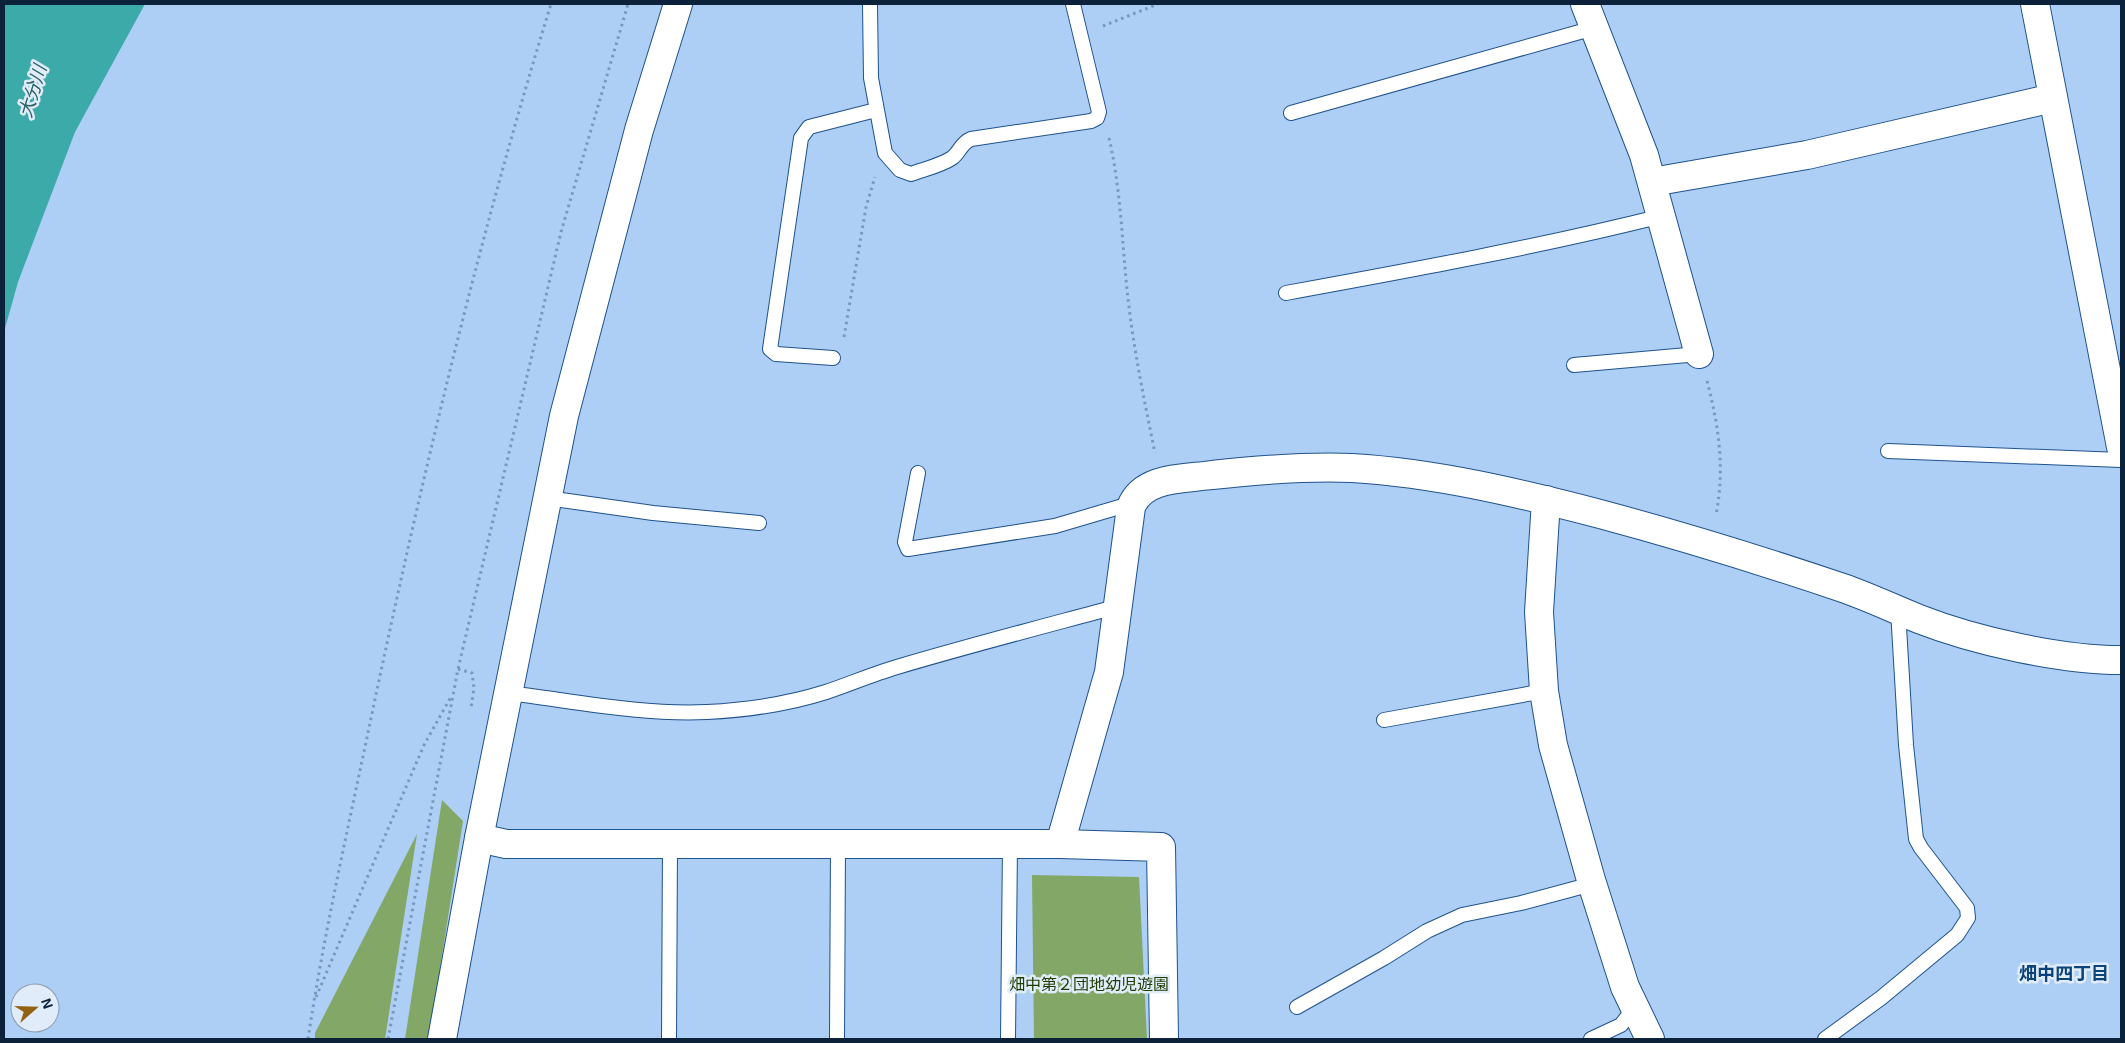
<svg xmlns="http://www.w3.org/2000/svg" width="2125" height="1043" viewBox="0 0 2125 1043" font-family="'Exo 2','Noto Sans JP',sans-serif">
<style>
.green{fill:#82a766}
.water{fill:#3caaa8}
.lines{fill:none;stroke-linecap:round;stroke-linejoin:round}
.service-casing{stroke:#1e538c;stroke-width:16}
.minor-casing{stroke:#1e538c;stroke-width:30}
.tertiary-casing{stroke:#1e538c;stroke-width:30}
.path{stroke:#7a97b9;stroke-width:3;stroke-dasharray:2.5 4;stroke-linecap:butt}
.service{stroke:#fff;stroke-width:14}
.minor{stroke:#fff;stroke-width:28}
.tertiary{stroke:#fff;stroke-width:28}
.labels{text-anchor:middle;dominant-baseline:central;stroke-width:5;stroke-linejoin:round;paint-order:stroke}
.park-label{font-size:16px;fill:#1e3b00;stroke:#e1ecfa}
.water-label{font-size:18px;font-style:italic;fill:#276261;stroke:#e1ecfa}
.neighbourhood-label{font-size:18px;font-weight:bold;fill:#0b437b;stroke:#e1ecfa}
</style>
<rect width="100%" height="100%" fill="#adcef5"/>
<g class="green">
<path d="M 442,800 L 463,821 L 429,1039 L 405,1039 Z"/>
<path d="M 417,834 L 385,1039 L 315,1039 L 315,1033 Z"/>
<path d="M 1032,875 L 1139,877 L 1147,1039 L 1034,1039 Z"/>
</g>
<path class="water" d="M 4,4 L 145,4 L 75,132 L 18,282 L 4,332 Z"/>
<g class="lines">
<defs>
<g id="service">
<path d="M 870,4 L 871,78 L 885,153 L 900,170 L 911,174 C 924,169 940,166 952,158 C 960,152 961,143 971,139 L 1091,121 L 1097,118 L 1099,112 L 1073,4"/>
<path d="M 1291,113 L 1594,28"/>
<path d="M 1286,293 C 1412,270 1538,247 1662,216"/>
<path d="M 833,358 L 776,354 L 770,349 L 801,138 L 809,127 L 876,110"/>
<path d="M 1574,365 L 1699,354"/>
<path d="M 1888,451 L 2121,460"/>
<path d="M 918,473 L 905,542 L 908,549 L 1055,526 L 1133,503"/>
<path d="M 547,498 L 653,513 L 759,523"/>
<path d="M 508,693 C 574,701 641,715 707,712 C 747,710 788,704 826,692 C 850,684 873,674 897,667 C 971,645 1045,626 1119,606"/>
<path d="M 1384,720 L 1544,691"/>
<path d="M 1297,1007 L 1384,958 L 1427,931 L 1462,915 L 1521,903 L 1592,884"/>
<path d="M 669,1039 L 670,844"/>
<path d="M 837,1039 L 838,844"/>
<path d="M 1008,1039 L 1010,844"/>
<path d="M 1591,1039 L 1621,1025 L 1635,1007"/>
<path d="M 1825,1039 L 1881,998 L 1957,935 L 1968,918 L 1967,908 L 1921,848 L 1916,839 L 1906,745 L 1898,610"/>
</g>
<g id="minor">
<path d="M 1585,4 L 1644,155 L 1699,354"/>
<path d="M 2035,4 L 2121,447"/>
<path d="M 1652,182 L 1807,155 L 2053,98"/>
<path d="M 1546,500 L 1539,612 L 1544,691 L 1553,745 L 1591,880 L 1625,987 L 1650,1039"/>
<path d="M 479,838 L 506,844 L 1060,844 L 1161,847 L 1164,1039"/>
<path d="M 1060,844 L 1109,672 L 1131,507 C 1143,476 1185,479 1212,475 C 1258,470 1306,466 1352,468 C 1436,473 1519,493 1600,514 C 1682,536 1763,561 1843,588 C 1869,597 1894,609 1919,619 C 1975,641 2061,660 2121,660"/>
</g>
<path id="tertiary" d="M 442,1039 L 479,838 L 564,416 L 639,130 L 678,4"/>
</defs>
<use href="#service" class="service-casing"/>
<use href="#minor" class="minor-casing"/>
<use href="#tertiary" class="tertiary-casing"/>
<g class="path">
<path d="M 1103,26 L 1158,4"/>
<path d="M 1109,138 C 1122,194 1122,251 1129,307 C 1135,356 1145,404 1155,453"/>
<path d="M 844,337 L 866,207 L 875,177"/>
<path d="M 1707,381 C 1719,427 1725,468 1716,515"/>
<path d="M 458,669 L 472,673 L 474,688 L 471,708"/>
<path d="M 316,997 L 424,745 L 452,695"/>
<path d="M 308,1039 C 325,927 351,815 374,704 C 424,468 480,234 551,4"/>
<path d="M 388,1039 L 458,669 L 561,232 L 628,4"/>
</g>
<use href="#service" class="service"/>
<use href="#minor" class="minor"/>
<use href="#tertiary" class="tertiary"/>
</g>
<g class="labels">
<g class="park-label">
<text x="1089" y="983">畑中第２団地幼児遊園</text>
</g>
<g class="water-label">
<text transform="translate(32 91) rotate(-73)">大分川</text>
</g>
<g class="neighbourhood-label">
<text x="2064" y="973">畑中四丁目</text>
</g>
</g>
<rect width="2125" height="1043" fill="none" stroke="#0c223a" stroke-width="10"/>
<g transform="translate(35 1008) rotate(70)"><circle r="24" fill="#e1ecfa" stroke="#8c9bad"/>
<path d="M0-4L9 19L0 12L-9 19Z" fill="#936211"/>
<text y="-8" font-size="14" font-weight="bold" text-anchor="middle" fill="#0c223a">N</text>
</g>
</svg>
